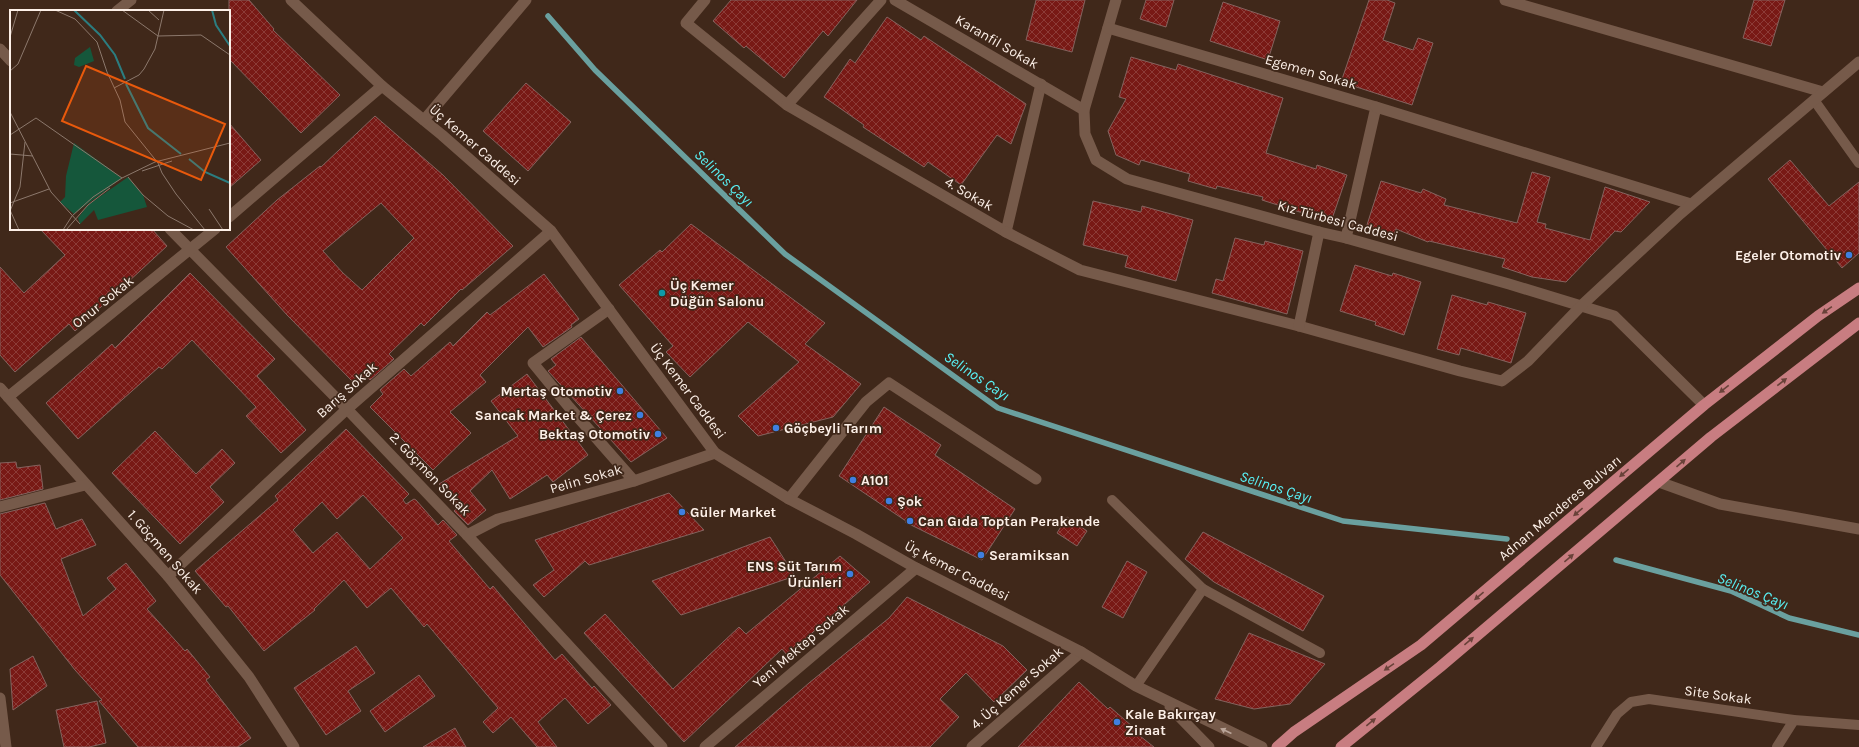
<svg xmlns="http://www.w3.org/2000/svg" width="1859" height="747" viewBox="0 0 1859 747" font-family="Karla,sans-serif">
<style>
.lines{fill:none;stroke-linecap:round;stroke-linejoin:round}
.stream{stroke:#6aa09f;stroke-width:5.5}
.building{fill:url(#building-cross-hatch);stroke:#84635e;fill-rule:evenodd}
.service{stroke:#765a4a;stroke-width:10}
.minor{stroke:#765a4a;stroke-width:11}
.secondary{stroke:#765a4a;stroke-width:11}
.primary{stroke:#c87d81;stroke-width:11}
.oneway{fill:#694239}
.oneway2{fill:#baa599}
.shop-dot{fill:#3f7fe0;stroke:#40281a;stroke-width:1.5}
.culture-dot{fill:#0f9aa8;stroke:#40281a;stroke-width:1.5}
.labels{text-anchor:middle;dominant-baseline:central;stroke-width:3.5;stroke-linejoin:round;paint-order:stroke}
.street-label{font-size:14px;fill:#fdf0e8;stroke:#40281a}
.poi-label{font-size:14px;font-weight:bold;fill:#fdf0e8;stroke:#40281a;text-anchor:start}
.water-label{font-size:15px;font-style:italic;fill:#58f2f6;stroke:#40281a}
.inset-river{fill:none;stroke:#2b7d80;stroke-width:2}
.inset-road{fill:none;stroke:#8c786c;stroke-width:1}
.view{fill:#e8590c;fill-opacity:0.15;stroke:#e8590c;stroke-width:2}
.inset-edge{fill:none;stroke:#fdf0e8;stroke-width:2}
</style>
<defs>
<pattern id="building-cross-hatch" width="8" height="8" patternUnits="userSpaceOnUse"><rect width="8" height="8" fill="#781915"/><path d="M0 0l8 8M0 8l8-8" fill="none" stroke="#8c3b37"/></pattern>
</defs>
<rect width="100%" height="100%" fill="#40281a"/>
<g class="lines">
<g class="stream">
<path d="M 548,16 L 595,70 L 785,254 L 998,408 L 1343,521 L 1507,539"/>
<path d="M 1616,560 L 1731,591 L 1789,618 L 1859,635"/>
</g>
</g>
<g class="building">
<path d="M 229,0 L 249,0 L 274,29 L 273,30 L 340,95 L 301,133 L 229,59 Z"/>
<path d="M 731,0 L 857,0 L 828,36 L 823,31 L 784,78 L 746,46 L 744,48 L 713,21 Z"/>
<path d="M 1036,0 L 1085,0 L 1072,52 L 1026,40 Z"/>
<path d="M 1146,0 L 1174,0 L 1166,27 L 1140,19 Z"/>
<path d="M 1369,0 L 1387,0 L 1395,3 L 1383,40 L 1413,50 L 1418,38 L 1433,43 L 1412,105 L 1341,82 Z"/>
<path d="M 1754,0 L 1785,0 L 1771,46 L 1743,38 Z"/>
<path d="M 1223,2 L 1280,21 L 1268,60 L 1210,41 Z"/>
<path d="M 887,17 L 921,40 L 924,36 L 1026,104 L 1011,144 L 997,135 L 961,185 L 928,162 L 924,167 L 863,127 L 864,125 L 824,97 L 850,59 L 855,63 Z"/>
<path d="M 1131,57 L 1176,70 L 1178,64 L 1283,98 L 1266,153 L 1316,169 L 1317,165 L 1347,175 L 1331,222 L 1262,200 L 1263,197 L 1217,186 L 1216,189 L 1188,181 L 1190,174 L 1141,160 L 1139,165 L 1116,155 L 1108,131 L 1126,99 L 1119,97 Z"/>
<path d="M 526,83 L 571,122 L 528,171 L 483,131 Z"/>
<path d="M 375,116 L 443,175 L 513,246 L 462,290 L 461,289 L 424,326 L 421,323 L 389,354 L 394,359 L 370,380 L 366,375 L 355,384 L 287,315 L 226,247 L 277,200 L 320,166 L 321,167 ZM 381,203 L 414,238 L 362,290 L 343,273 L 323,251 Z"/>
<path d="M 229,123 L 261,160 L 229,188 Z"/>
<path d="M 1790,160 L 1829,206 L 1859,182 L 1859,253 L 1842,268 L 1768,179 Z"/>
<path d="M 1532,172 L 1550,177 L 1537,222 L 1546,224 L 1545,228 L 1590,240 L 1605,187 L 1650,202 L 1621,232 L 1615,231 L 1566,282 L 1532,277 L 1502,267 L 1505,259 L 1429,241 L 1428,242 L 1396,229 L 1393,237 L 1366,228 L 1381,181 L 1421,193 L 1423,189 L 1446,199 L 1444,205 L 1517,223 Z"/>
<path d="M 1093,201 L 1141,212 L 1142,206 L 1193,220 L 1176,281 L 1125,267 L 1128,256 L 1083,245 Z"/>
<path d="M 691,224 L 825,323 L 805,344 L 861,384 L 833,417 L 758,436 L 738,416 L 799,362 L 748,322 L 690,377 L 666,352 L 673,346 L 619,285 L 660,250 L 662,252 Z"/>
<path d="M 40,229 L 152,229 L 167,246 L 75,331 L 69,324 L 15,372 L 0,355 L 0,267 L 24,293 L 65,255 Z"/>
<path d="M 1235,238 L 1264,245 L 1265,241 L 1303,251 L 1287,314 L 1212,293 L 1216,279 L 1223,281 Z"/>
<path d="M 1355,265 L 1392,276 L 1393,273 L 1421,282 L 1404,335 L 1375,325 L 1376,322 L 1340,311 Z"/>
<path d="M 190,273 L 275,359 L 257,376 L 306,430 L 281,453 L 246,416 L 256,407 L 192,340 L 162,369 L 159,367 L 78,439 L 46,403 L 112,344 L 115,348 Z"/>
<path d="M 544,274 L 579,319 L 571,325 L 572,327 L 543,347 L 528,327 L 480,375 L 486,382 L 450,412 L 471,433 L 433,470 L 370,407 L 383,394 L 380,390 L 404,369 L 411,376 L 450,342 L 453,346 L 487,312 L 490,315 Z"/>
<path d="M 1452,295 L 1487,305 L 1488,302 L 1526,313 L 1511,363 L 1461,348 L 1459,355 L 1437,349 Z"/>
<path d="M 581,337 L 667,438 L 631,462 L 548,371 L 556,365 L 551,359 Z"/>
<path d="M 527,374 L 588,455 L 553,482 L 547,475 L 510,499 L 492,470 L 470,491 L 486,510 L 468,525 L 454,511 L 460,506 L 439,484 L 518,436 L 491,401 Z"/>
<path d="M 884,407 L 941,445 L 935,455 L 1015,509 L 982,560 L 905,522 L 906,521 L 839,476 Z"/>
<path d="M 346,429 L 409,494 L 403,500 L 406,504 L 414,499 L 416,500 L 438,525 L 443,520 L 457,535 L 449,541 L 490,589 L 493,586 L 555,660 L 562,654 L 592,688 L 594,686 L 611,705 L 588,724 L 565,698 L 538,722 L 557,747 L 537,747 L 511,717 L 493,733 L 483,722 L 498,708 L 427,624 L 424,627 L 391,588 L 367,608 L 344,580 L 314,609 L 315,610 L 264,651 L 228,606 L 226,607 L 195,571 L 278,500 L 275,496 ZM 363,495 L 403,538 L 370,569 L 337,532 L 313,553 L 293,530 L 322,502 L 337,519 Z"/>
<path d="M 155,431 L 196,474 L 222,449 L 235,463 L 210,487 L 224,502 L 180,544 L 112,473 Z"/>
<path d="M 16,462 L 17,468 L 40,465 L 43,489 L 0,500 L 0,463 Z"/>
<path d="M 669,493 L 704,530 L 589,565 L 585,561 L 544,597 L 533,585 L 554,570 L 535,540 Z"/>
<path d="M 45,503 L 56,529 L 82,519 L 96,545 L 61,559 L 83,616 L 116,589 L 107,578 L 126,563 L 156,601 L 147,609 L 185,651 L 187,649 L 210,677 L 206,680 L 251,738 L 238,747 L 138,747 L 99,701 L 102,700 L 75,670 L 0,575 L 0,514 Z"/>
<path d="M 1067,517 L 1087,531 L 1077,546 L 1057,533 Z"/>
<path d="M 1203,532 L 1324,596 L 1303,631 L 1214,582 L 1185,559 Z"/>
<path d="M 770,537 L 795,576 L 681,615 L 652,581 Z"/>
<path d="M 840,556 L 870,582 L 787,655 L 782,649 L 684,742 L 584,633 L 605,614 L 673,689 L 739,627 L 746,634 Z"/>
<path d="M 1127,561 L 1147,572 L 1123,618 L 1102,607 Z"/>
<path d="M 907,597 L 1003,646 L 1027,670 L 994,702 L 966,673 L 940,699 L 959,717 L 930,747 L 735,747 L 809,683 L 889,618 Z"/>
<path d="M 1249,633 L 1325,664 L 1290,704 L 1254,709 L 1215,699 Z"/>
<path d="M 356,646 L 375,673 L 348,691 L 361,711 L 326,735 L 294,688 Z"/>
<path d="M 33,656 L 47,686 L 13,710 L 10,669 Z"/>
<path d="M 419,675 L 435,696 L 385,732 L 370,711 Z"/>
<path d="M 1079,682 L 1108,709 L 1110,707 L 1133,727 L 1131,729 L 1154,747 L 1018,747 Z"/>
<path d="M 97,701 L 106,743 L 89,747 L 64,747 L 56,710 Z"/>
<path d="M 455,728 L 466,747 L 423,747 Z"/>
</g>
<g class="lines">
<g class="service">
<path d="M 1814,100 L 1859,163"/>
<path d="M 1112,500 L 1203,589 L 1136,686"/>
<path d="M 1203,589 L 1320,653"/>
<path d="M 1596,747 L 1617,714 L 1631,702 L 1649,699 L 1794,720 L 1859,725"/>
<path d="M 1777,747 L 1794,720"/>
</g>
<g class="minor">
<path d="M 705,0 L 686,23 L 787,105 L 1006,232 L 1041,84"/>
<path d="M 895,0 L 1084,110"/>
<path d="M 1116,0 L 1084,110 L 1085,134 L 1096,160 L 1127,179 L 1319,232 L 1346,238 L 1509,284 L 1614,316 L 1704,405"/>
<path d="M 1505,0 L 1823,92"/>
<path d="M 117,11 L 131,0"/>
<path d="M 1108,28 L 1376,107 L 1346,238"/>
<path d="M 0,49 L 11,61"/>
<path d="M 787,105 L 881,0"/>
<path d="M 1376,107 L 1691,204"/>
<path d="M 229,217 L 382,86"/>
<path d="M 170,229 L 347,409 L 467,535 L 662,747"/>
<path d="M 1006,232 L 1080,270 L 1299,326 L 1460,371 L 1502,381 L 1528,361 L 1582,305 L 1680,214 L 1859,62"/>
<path d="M 609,309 L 533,363 L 569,407 L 634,481"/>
<path d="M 1299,326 L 1319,232"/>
<path d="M 0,388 L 168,576 L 249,677 L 294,747"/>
<path d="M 8,397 L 215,229"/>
<path d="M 1659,482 L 1720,504 L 1859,529"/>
<path d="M 789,499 L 866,402 L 889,383 L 1036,479"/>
<path d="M 0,507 L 85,485"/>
<path d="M 467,535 L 498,519 L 634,481 L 715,453"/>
<path d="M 168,576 L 347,409 L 551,231"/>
<path d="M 0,698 L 6,747"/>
<path d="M 705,747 L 916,568"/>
<path d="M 972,747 L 1081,652"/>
</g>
<g class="secondary">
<path d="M 291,0 L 382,86 L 442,135 L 551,231 L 715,453 L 789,499 L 856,534 L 916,568 L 1081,652 L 1136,686 L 1262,747"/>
<path d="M 424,120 L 526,0"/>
<path d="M 1170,707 L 1209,747"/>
</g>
<g class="primary">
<path d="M 1277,747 L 1294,732 L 1421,645 L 1704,405 L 1818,316 L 1859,288"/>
<path d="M 1341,747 L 1440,667 L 1711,437 L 1859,323"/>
</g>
</g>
<defs><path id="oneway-solid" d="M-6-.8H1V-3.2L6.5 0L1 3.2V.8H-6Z"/></defs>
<g class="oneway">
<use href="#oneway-solid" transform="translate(1827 310) rotate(145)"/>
<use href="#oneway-solid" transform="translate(1782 382) rotate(-38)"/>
<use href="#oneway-solid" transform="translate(1724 389) rotate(142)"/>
<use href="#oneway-solid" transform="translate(1681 463) rotate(-41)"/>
<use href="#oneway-solid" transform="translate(1624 473) rotate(140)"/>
<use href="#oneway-solid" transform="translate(1578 512) rotate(140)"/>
<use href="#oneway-solid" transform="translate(1569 558) rotate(-40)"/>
<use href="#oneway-solid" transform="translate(1479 596) rotate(140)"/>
<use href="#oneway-solid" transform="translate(1469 641) rotate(-40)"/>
<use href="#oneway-solid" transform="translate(1389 667) rotate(146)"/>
<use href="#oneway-solid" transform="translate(1371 722) rotate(-39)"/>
</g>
<use class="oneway2" href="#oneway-solid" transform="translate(1226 731) rotate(-155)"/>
<g class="shop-dot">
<circle cx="1849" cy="255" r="4"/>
<circle cx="620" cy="391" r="4"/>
<circle cx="640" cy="415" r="4"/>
<circle cx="776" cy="428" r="4"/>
<circle cx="658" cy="434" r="4"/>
<circle cx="853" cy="480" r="4"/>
<circle cx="889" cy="501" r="4"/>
<circle cx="682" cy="512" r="4"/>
<circle cx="910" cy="521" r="4"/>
<circle cx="981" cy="555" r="4"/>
<circle cx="850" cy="574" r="4"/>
<circle cx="1117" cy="722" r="4"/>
</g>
<circle class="culture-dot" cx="662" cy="293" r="4"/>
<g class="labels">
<g class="street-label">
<text transform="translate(997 42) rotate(30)">Karanfil Sokak</text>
<text transform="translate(1311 72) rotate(16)">Egemen Sokak</text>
<text transform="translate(475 145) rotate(41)">Üç Kemer Caddesi</text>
<text transform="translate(969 194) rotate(30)">4. Sokak</text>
<text transform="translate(1338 221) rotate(15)">Kız Türbesi Caddesi</text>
<text transform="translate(103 302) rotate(-39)">Onur Sokak</text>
<text transform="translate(347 390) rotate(-42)">Barış Sokak</text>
<text transform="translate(688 391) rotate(53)">Üç Kemer Caddesi</text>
<text transform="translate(430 474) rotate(46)">2. Göçmen Sokak</text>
<text transform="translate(586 479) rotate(-16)">Pelin Sokak</text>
<text transform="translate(1560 508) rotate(-40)">Adnan Menderes Bulvarı</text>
<text transform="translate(165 552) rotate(49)">1. Göçmen Sokak</text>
<text transform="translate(957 571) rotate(27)">Üç Kemer Caddesi</text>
<text transform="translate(801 646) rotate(-40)">Yeni Mektep Sokak</text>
<text transform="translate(1017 688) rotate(-41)">4. Üç Kemer Sokak</text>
<text transform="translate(1718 695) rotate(8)">Site Sokak</text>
</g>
<g class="poi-label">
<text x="1841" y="255" text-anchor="end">Egeler Otomotiv</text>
<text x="670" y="285">Üç Kemer<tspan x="670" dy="16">Düğün Salonu</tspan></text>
<text x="612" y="391" text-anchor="end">Mertaş Otomotiv</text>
<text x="632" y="415" text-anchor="end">Sancak Market &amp; Çerez</text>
<text x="784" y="428">Göçbeyli Tarım</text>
<text x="650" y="434" text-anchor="end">Bektaş Otomotiv</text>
<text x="861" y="480">A101</text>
<text x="897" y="501">Şok</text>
<text x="690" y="512">Güler Market</text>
<text x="918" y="521">Can Gıda Toptan Perakende</text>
<text x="989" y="555">Seramiksan</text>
<text x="842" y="566" text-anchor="end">ENS Süt Tarım<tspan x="842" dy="16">Ürünleri</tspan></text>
<text x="1125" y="714">Kale Bakırçay<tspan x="1125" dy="16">Ziraat</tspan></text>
</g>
<g class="water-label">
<text transform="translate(724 178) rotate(44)">Selinos Çayı</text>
<text transform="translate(977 376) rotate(34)">Selinos Çayı</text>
<text transform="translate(1276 487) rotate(18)">Selinos Çayı</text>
<text transform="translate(1753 591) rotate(22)">Selinos Çayı</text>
</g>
</g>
<g transform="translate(10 10)">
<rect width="220" height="220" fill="#40281a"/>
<path d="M 80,37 L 84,51 L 69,57 L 64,55 L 65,48 ZM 64,133 L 112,168 L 64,204 L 50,192 L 55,187 L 56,166 Z" fill="#15573b"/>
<path d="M 118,167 L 133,185 L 137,197 L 88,210 L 84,200 L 70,214 L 68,208 L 78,195 Z" fill="#15573b"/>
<path class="inset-river" d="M 64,0 L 90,25 L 105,45 L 115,69M 202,0 L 206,15 L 220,36M 116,74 L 138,118 L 171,144M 179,149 L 195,162 L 220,173"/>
<path class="inset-road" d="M 45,0 L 65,9 L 87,32 L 97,62 L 110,90 L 115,112 L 148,153 L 152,163M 112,0 L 148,26 L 191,25 L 220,45M 138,0 L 149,10M 0,27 L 8,0M 0,61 L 8,54 L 31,0M 104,78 L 129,65 L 134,59 L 145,39 L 154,0M 0,102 L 41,182 L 70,214M 0,125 L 26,108 L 112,168M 0,144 L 23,146M 132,161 L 162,151M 152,163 L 166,184 L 195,220M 118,167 L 133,185 L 158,206 L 184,220M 0,193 L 39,179M 199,199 L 213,220M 0,200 L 9,220M 0,201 L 10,177 L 15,132M 53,220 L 62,206 L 83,187 L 112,168 L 145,152 L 220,133M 56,220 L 78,195 L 100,178"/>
<path class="view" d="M 76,56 L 215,114 L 191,170 L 52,111 Z"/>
<rect width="220" height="220" class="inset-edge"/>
</g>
</svg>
